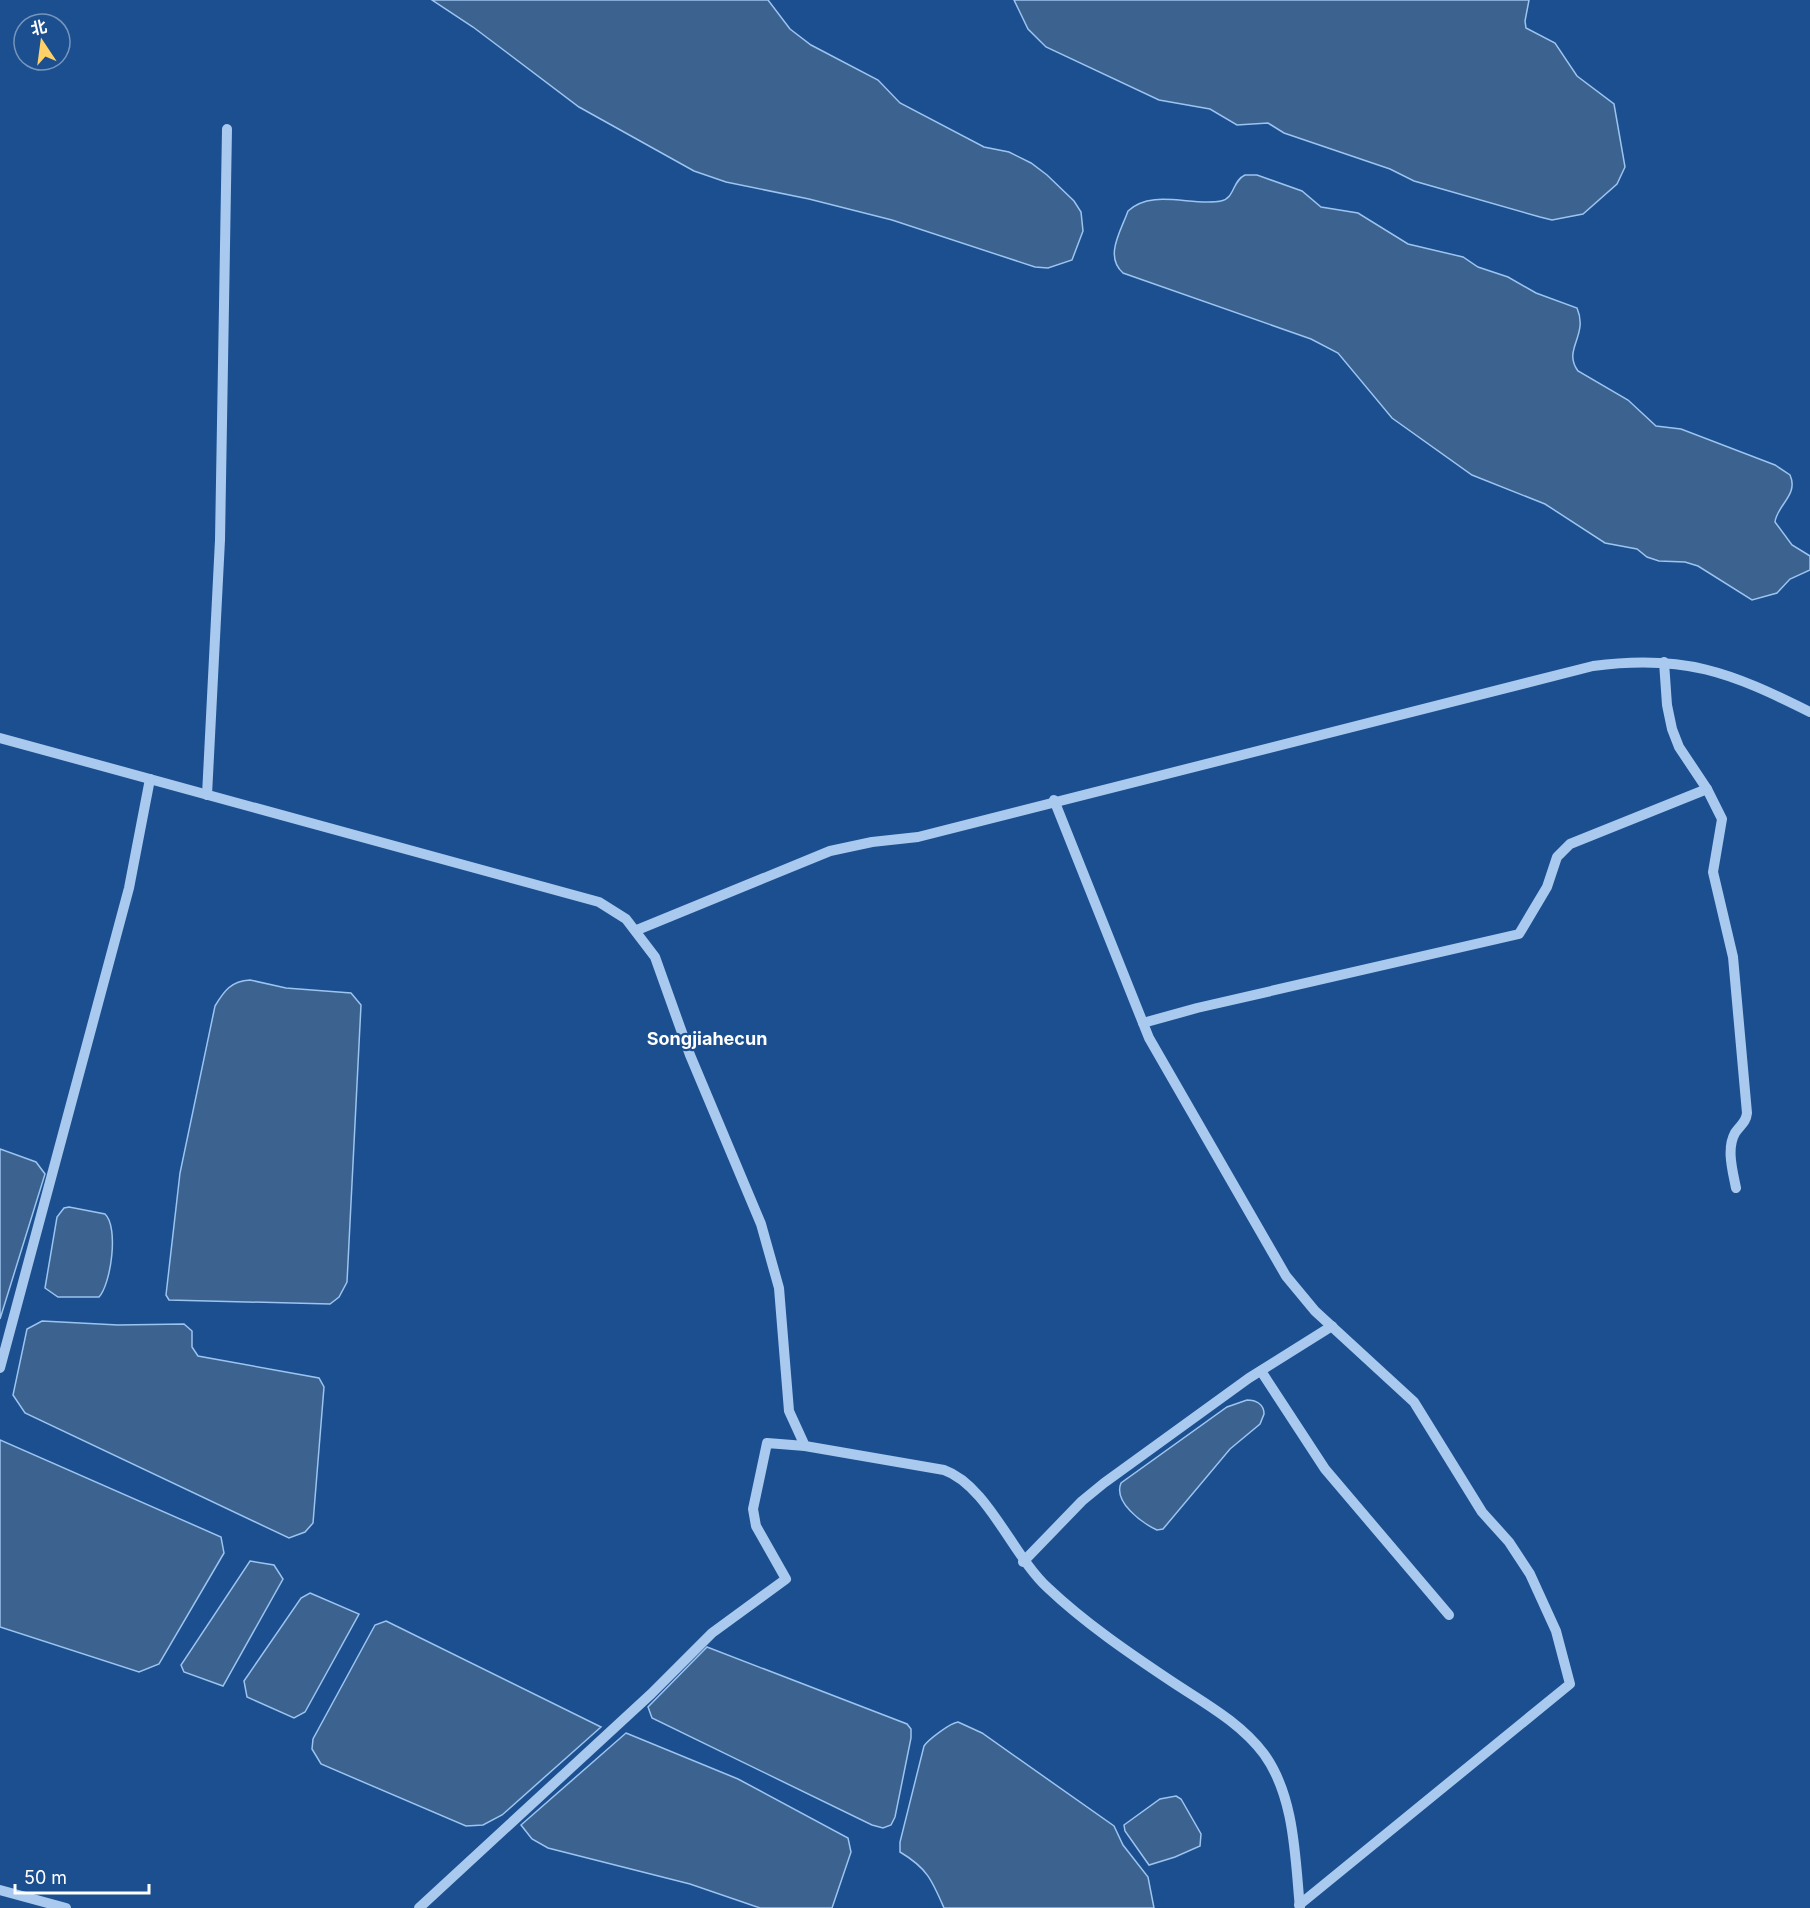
<svg xmlns="http://www.w3.org/2000/svg" width="1810" height="1908" viewBox="0 0 1810 1908" font-family="Inter,'Noto Sans SC',sans-serif">
<style>
.water{fill:#3c6290;stroke:#9cc4f0;stroke-width:1.5}
.lines{fill:none;stroke-linecap:round;stroke-linejoin:round}
.minor{stroke:#a9c9ee;stroke-width:10}
.labels{text-anchor:middle;dominant-baseline:central;stroke-width:4.5;stroke-linejoin:round;paint-order:stroke}
.quarter-label{font-size:18px;font-weight:bold;fill:#fff;stroke:#1b4f8f}
</style>
<rect width="100%" height="100%" fill="#1b4f8f"/>
<g class="water">
<path d="M 432,0 L 768,0 L 790,29 L 811,45 L 878,80 L 900,103 L 984,147 L 1009,152 L 1031,163 L 1047,175 L 1074,201 L 1081,212 L 1083,231 L 1072,260 L 1048,268 L 1035,267 L 892,220 L 809,199 L 726,182 L 694,171 L 579,107 L 473,27 Z"/>
<path d="M 1014,0 L 1529,0 L 1525,21 L 1526,28 L 1555,43 L 1577,76 L 1614,104 L 1625,167 L 1617,184 L 1583,214 L 1552,220 L 1540,217 L 1414,181 L 1390,169 L 1284,133 L 1268,123 L 1237,125 L 1210,109 L 1159,100 L 1046,47 L 1028,29 Z"/>
<path d="M 1245,175 L 1257,175 L 1302,191 L 1321,207 L 1358,213 L 1408,244 L 1463,257 L 1478,267 L 1508,277 L 1536,293 L 1577,308 C 1589,336 1562,349 1578,371 L 1628,400 L 1656,426 L 1681,429 L 1775,465 L 1790,475 C 1799,495 1777,505 1775,522 L 1792,545 L 1810,556 L 1810,570 L 1790,579 L 1777,593 L 1752,600 L 1698,566 L 1685,562 L 1659,561 L 1647,557 L 1637,549 L 1605,543 L 1545,504 L 1472,475 L 1392,418 L 1338,353 L 1311,339 L 1123,273 C 1104,256 1121,231 1128,211 C 1152,188 1193,207 1221,201 C 1235,198 1232,181 1245,175 Z"/>
<path d="M 250,980 L 286,988 L 351,993 L 361,1005 L 347,1282 L 339,1297 L 330,1304 L 169,1300 L 166,1295 L 180,1173 L 215,1006 C 224,991 231,981 250,980 Z"/>
<path d="M 0,1149 L 36,1162 L 45,1174 L 0,1319 Z"/>
<path d="M 69,1207 L 105,1214 C 119,1227 111,1284 99,1297 L 58,1297 L 45,1288 L 57,1217 L 64,1208 Z"/>
<path d="M 42,1321 L 118,1325 L 184,1324 L 192,1331 L 192,1347 L 198,1356 L 319,1378 L 324,1387 L 313,1523 L 305,1532 L 289,1538 L 25,1413 L 13,1395 L 27,1329 Z"/>
<path d="M 1247,1400 C 1256,1400 1264,1404 1264,1414 L 1260,1424 L 1230,1449 L 1163,1529 L 1157,1530 C 1142,1523 1113,1502 1121,1483 L 1227,1407 Z"/>
<path d="M 0,1440 L 221,1537 L 224,1553 L 159,1664 L 139,1672 L 0,1627 Z"/>
<path d="M 250,1561 L 274,1565 L 283,1579 L 223,1686 L 184,1672 L 181,1665 Z"/>
<path d="M 310,1593 L 359,1614 L 305,1712 L 294,1718 L 247,1697 L 244,1681 L 301,1598 Z"/>
<path d="M 386,1621 L 601,1727 L 502,1815 L 483,1825 L 466,1826 L 321,1764 L 312,1749 L 313,1739 L 375,1625 Z"/>
<path d="M 707,1647 L 907,1724 L 911,1729 L 911,1738 L 895,1817 L 891,1825 L 883,1828 L 872,1825 L 652,1718 L 648,1707 Z"/>
<path d="M 958,1722 L 982,1733 L 1114,1826 L 1123,1845 L 1148,1877 L 1154,1908 L 944,1908 C 932,1880 927,1868 900,1852 L 900,1842 L 924,1746 C 928,1740 950,1723 958,1722 Z"/>
<path d="M 626,1733 L 738,1779 L 848,1838 L 851,1852 L 832,1908 L 760,1908 L 690,1884 L 548,1848 L 532,1839 L 521,1825 Z"/>
<path d="M 1176,1796 L 1181,1799 L 1201,1834 L 1200,1846 L 1175,1857 L 1149,1865 L 1125,1831 L 1124,1825 L 1160,1799 Z"/>
</g>
<g class="lines">
<g class="minor">
<path d="M 1664,662 L 1667,705 L 1672,729 L 1679,747 L 1707,789 L 1722,819 L 1713,872 L 1733,957 L 1747,1113 C 1746,1123 1740,1125 1735,1133 C 1726,1149 1733,1172 1736,1188"/>
<path d="M 0,738 L 599,902 L 626,919 L 655,957 L 690,1055 L 761,1224 L 779,1288 L 789,1411 L 805,1446 L 944,1470 C 987,1485 1013,1556 1048,1588 C 1085,1623 1129,1653 1171,1681 C 1204,1703 1240,1722 1264,1754 C 1295,1797 1295,1858 1300,1908"/>
<path d="M 207,795 L 220,540 L 227,129"/>
<path d="M 1054,800 L 1149,1038 L 1286,1276 L 1315,1311 L 1414,1402 L 1482,1512 L 1509,1542 L 1530,1574 L 1556,1631 L 1570,1684 L 1299,1905"/>
<path d="M 637,930 L 830,851 L 872,842 L 918,837 L 1593,666 C 1684,654 1730,672 1810,712"/>
<path d="M 1143,1023 L 1197,1008 L 1519,934 L 1547,887 L 1557,857 L 1570,844 L 1707,789"/>
<path d="M 0,1368 L 129,888 L 150,779"/>
<path d="M 1261,1371 L 1325,1469 L 1449,1615"/>
<path d="M 1023,1562 L 1082,1501 L 1104,1483 L 1249,1378 L 1332,1326"/>
<path d="M 0,1890 L 66,1908"/>
<path d="M 419,1908 L 651,1694 L 712,1633 L 786,1579 L 756,1526 L 753,1509 L 767,1443 L 805,1446"/>
</g>
</g>
<g class="labels">
<g class="quarter-label">
<text x="707" y="1038">Songjiahecun</text>
</g>
</g>
<g transform="translate(42 42) rotate(347)"><circle r="28" fill="#1b4f8f" stroke="#7695bc" stroke-width="1.5"/>
<path d="M0-4.5L10 22L0 15L-10 22Z" fill="#ffd166"/>
<text y="-9" font-size="16" font-weight="bold" text-anchor="middle" fill="#ffffff">北</text>
</g>
<path d="M15 1884v9h134v-9" fill="none" stroke="#ffffff" stroke-width="3"/>
<text x="24" y="1884" font-size="18" fill="#ffffff" stroke="#1b4f8f" stroke-width="4.5" paint-order="stroke">50 m</text>
</svg>
